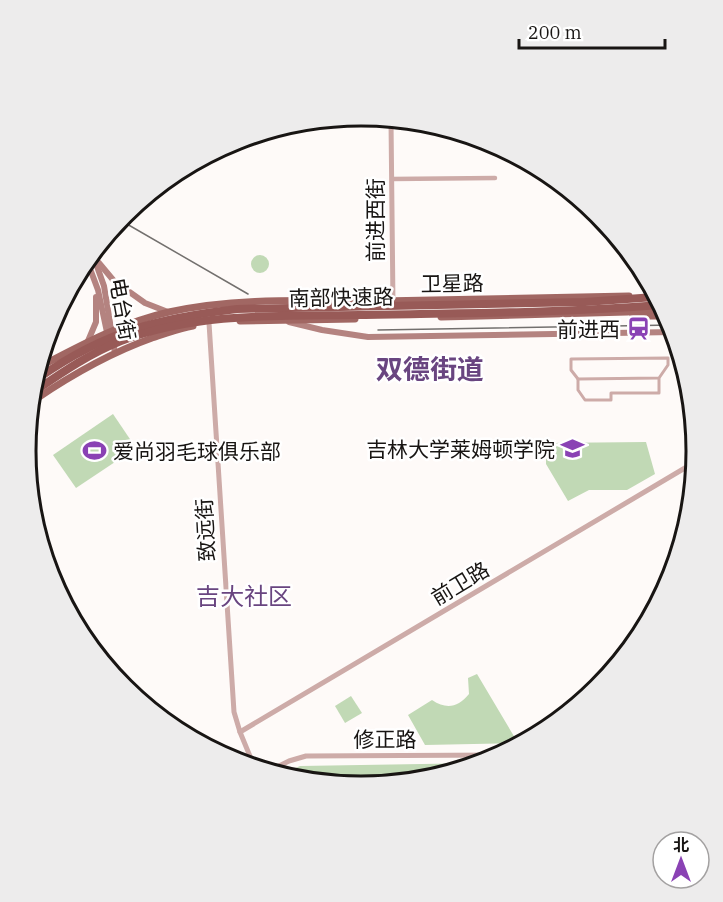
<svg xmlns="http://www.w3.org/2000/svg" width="723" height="902" viewBox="0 0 723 902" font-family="'IBM Plex Serif','Noto Sans SC',serif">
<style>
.green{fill:#c1d9b5}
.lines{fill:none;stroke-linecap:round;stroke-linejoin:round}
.pedestrian{stroke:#cdaba8;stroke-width:3}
.minor{stroke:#cdaba8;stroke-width:4.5}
.tertiary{stroke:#cdaba8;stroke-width:5}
.secondary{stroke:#b48380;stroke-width:6}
.primary{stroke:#a16763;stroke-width:7}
.tram{stroke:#73706e;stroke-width:1.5}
.trunk-bridge{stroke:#985a57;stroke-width:8}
.labels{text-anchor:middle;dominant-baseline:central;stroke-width:5;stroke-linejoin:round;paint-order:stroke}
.street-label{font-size:21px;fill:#181513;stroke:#fff}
.poi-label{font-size:21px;fill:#181513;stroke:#fff;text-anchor:end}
.quarter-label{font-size:24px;fill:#694580;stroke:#fff}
.district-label{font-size:27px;font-weight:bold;fill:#694580;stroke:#fff}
.rim{fill:none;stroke:#181513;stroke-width:3}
</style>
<rect width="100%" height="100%" fill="#fefaf8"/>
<g class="green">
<circle cx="260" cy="264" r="9"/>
<path d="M 113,414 L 136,448 L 76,488 L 53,455 Z"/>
<path d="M 646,442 L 655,474 L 627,490 L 589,490 L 568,501 L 546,464 L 546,443 Z"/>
<path d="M 477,674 L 518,743 L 425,745 L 408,715 L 432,700 C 447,710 458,707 469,694 L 468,678 Z"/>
<path d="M 351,696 L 362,713 L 345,723 L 335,706 Z"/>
<path d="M 483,763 L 415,776 L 404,777 L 403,779 L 361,787 L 287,772 L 300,766 Z"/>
</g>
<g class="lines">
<g class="pedestrian">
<path d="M 668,358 L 668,365 L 659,378 L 578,379 L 571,370 L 571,359 Z"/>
<path d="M 578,379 L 578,390 L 585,400 L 611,400 L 611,393 L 659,393 L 659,379"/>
</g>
<path class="minor" d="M 392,179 L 495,178"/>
<g class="tertiary">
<path d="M 391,121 L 393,304"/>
<path d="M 209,323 L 234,712 L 240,732 L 254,766"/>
<path d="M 240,732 L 695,462"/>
<path d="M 273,769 L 289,761 L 306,756 L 500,755"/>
</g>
<g class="secondary">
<path d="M 94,258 L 104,286 L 115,353"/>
<path d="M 99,263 L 114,281 L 145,303 L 168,312"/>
<path d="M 89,266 L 98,290 L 108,337"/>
<path d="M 289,322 L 322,330 L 368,337 L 674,332"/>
<path d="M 88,341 L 96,322 L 96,297"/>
</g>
<g class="primary">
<path d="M 633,316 L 667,316"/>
<path d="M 441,317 L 627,312 L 663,309"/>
<path d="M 240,321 L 355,319"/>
<path d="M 43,365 C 83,344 124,322 169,312 C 237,297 309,301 378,301 C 462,300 546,298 629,296"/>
<path d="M 36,399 C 73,374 110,353 152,338 C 166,334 179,328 193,326"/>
</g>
<g class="tram">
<path d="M 120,220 L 248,294"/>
<path d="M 378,330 L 673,325"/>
</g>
<g class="trunk-bridge">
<path d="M 40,377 C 106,331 159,318 237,309 L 585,302 L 655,297"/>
<path d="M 38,389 C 64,371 91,353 121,341 C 197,312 280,316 360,315 C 460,313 560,313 660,305"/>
</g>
</g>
<defs>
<symbol id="station-bare" viewBox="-9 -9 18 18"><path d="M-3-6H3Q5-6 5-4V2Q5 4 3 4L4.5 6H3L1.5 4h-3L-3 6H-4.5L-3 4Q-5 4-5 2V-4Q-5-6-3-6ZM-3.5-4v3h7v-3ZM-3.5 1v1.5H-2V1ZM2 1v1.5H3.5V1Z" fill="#8a42b4" stroke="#fff" stroke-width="2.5" paint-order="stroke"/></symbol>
<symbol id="university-bare" viewBox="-9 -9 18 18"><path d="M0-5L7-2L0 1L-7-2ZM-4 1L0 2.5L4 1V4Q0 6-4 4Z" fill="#8a42b4" stroke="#fff" stroke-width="2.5" paint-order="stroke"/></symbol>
<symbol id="stadium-bare" viewBox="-9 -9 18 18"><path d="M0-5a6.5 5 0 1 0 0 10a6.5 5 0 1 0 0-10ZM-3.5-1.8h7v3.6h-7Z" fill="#8a42b4" stroke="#fff" stroke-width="2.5" paint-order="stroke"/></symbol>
</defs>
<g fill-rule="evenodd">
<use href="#station-bare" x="622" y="312" width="33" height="33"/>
<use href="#university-bare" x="556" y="432" width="33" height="33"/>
<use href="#stadium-bare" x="78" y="434" width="33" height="33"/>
</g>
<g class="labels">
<g class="street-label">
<text transform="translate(375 220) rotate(-90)">前进西街</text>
<text transform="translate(452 283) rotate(-1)">卫星路</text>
<text transform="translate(341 297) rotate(-1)">南部快速路</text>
<text transform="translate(123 309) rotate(80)">电台街</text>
<text transform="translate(205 530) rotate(-93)">致远街</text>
<text transform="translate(460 583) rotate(-31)">前卫路</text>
<text x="385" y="739">修正路</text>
</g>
<g class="poi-label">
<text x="620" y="329">前进西</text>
<text x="555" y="449">吉林大学莱姆顿学院</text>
<text x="113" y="451" text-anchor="start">爱尚羽毛球俱乐部</text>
</g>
<g class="quarter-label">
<text x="244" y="596">吉大社区</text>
</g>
<g class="district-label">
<text x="430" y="368">双德街道</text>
</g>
</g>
<path d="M0 0H723V902H0ZM36 451a325 325 0 1 1 650 0a325 325 0 1 1-650 0Z" fill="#edecec" fill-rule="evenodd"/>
<path class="rim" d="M36 451a325 325 0 1 1 650 0a325 325 0 1 1-650 0Z"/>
<g transform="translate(681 860)"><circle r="28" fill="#ffffff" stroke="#a3a1a1" stroke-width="1.5"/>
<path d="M0-4.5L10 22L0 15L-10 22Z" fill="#8a42b4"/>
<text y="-9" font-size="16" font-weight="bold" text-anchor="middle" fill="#181513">北</text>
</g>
<path d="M519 39v9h146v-9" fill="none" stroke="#181513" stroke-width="3"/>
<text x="528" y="39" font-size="18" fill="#181513" stroke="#ffffff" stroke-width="4.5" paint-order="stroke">200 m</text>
</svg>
